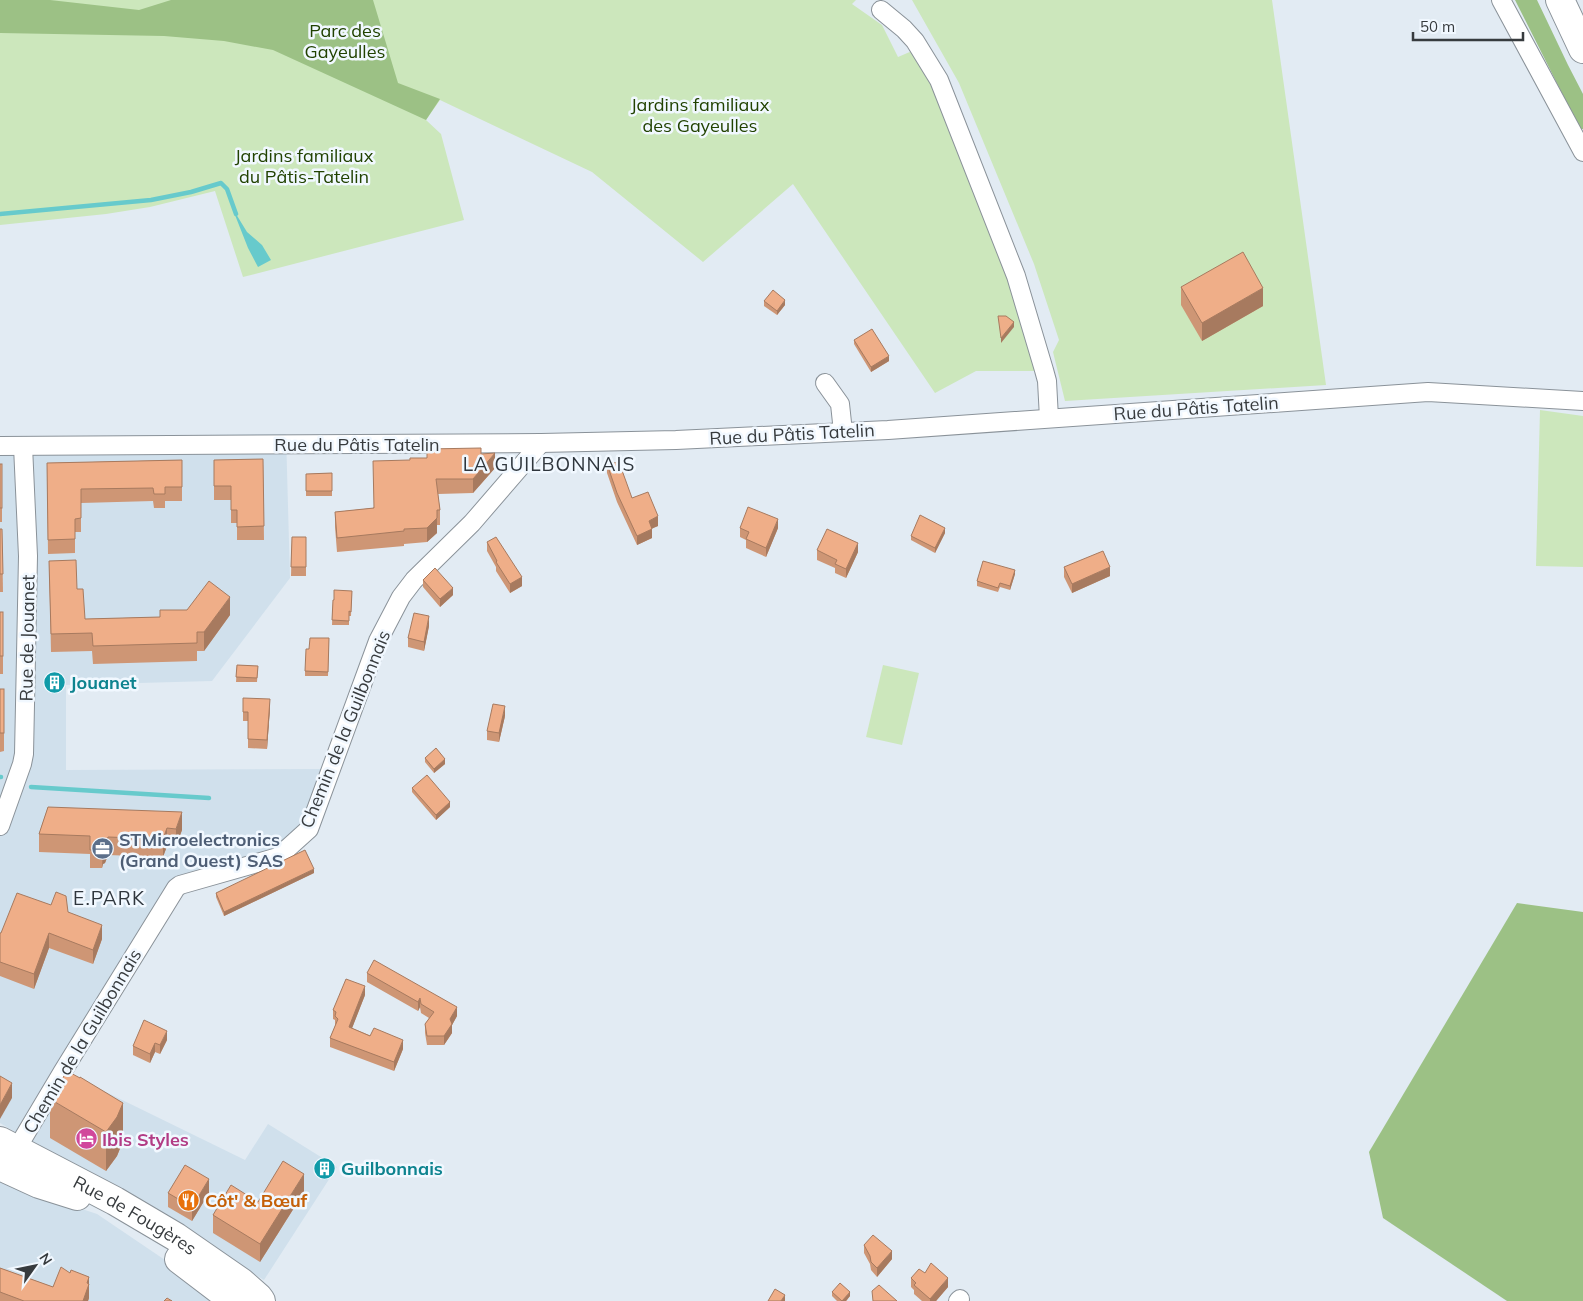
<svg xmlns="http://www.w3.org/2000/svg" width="1583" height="1301" viewBox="0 0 1583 1301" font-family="Mulish,sans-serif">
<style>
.built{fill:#d0e0ec}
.green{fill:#cce7bc}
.forest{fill:#9cc185}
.water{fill:#67cacc}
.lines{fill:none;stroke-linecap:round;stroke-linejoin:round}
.stream{stroke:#67cacc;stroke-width:4.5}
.street-casing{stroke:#8a9299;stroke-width:20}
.primary-casing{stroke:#8a9299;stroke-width:30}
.highway-casing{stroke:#8a9299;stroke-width:30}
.street{stroke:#fff;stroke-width:18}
.primary{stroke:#fff;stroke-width:28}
.highway{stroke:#fff;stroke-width:28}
.wall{fill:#ce9675}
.shaded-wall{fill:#a77a5f}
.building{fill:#efae88;stroke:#a77a5f}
.labels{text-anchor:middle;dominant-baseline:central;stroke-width:5;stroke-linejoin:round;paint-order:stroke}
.park-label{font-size:18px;fill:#214200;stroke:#f1f8ff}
.street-label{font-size:18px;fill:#373b3e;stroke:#f1f8ff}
.culture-label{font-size:18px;font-weight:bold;fill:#0d838f;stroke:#f1f8ff;text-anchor:start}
.service-label{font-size:18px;font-weight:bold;fill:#4e5e75;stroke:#f1f8ff;text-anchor:start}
.hotel-label{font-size:18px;font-weight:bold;fill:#b23c85;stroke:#f1f8ff;text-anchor:start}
.food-label{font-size:18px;font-weight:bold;fill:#c56008;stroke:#f1f8ff;text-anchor:start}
.neighbourhood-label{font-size:19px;letter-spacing:1px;fill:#2f363d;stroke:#f1f8ff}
</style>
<rect width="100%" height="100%" fill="#e2ebf3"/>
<g class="built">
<path d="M 286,434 L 290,578 L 212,681 L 66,685 L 66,770 L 330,769 L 309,829 L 278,857 L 180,885 L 63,1071 L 245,1160 L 268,1124 L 337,1167 L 264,1280 L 0,1123 L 0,446 L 23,446 L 23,437 Z"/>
<path d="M 0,1178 L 10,1185 L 97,1214 L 162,1258 L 189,1278 L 212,1301 L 0,1301 Z"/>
</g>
<g class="green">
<path d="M 0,0 L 856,0 L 852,4 L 882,25 L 898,57 L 912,51 L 938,92 L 1009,270 L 1039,371 L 976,371 L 935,393 L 793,184 L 703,262 L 592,172 L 440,100 L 426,120 L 441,134 L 464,220 L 243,277 L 215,191 L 150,207 L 106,214 L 0,225 Z"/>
<path d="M 912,0 L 1272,0 L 1326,385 L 1065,401 L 1053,352 L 1059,340 L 1034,264 L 959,83 Z"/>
<path d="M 1540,410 L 1583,416 L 1583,567 L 1536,566 Z"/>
<path d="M 883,665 L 919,673 L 902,745 L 866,737 Z"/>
</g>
<g class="forest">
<path d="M 0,0 L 50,0 L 139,10 L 171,0 L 373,0 L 398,83 L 440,99 L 426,120 L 273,50 L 224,41 L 164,36 L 0,33 Z"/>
<path d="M 1515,0 L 1537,0 L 1568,65 L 1583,94 L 1583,129 L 1580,129 Z"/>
<path d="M 1517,903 L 1583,912 L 1583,1301 L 1507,1301 L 1383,1218 L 1369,1152 Z"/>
</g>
<path class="water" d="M 236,214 L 247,232 L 262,245 L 271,260 L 258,267 L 248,248 L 235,215 Z"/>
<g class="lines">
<g class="stream">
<path d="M 0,214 L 151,200 L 191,192 L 221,183 L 227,189 L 236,214"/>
<path d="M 0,777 L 1,777"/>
<path d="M 31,787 L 209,798"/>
</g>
<defs>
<g id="street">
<path d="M 1501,0 L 1583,152"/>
<path d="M 881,10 L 904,29 L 915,41 L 939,80 L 1016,276 L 1044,370 L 1047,381 L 1049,418"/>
<path d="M 825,383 L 840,404 L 843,432"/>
<path d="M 0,446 L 541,443 L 676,440 L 888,430 L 1428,392 L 1583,401"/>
<path d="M 0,826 L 22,764 L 24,754 L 28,556 L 23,446"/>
<path d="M 16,1150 L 63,1071 L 176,888 L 180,885 L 278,857 L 309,829 L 378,641 L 401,597 L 414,580 L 472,523 L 541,443"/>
<path d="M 958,1301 L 960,1299"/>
</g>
<g id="primary">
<path id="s1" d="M 0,1141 L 115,1201 L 176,1237 L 241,1282 L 258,1297 L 261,1301"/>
<path d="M 0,1166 L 39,1184 L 77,1196"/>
<path d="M 179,1259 L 234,1301"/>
</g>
<path id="highway" d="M 1560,0 L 1583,49"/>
</defs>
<use href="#street" class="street-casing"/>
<use href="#primary" class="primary-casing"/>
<use href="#highway" class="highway-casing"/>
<use href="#street" class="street"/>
<use href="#primary" class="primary"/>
<use href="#highway" class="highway"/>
</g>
<g class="wall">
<path d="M 1181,287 L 1263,306 L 1202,341 L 1181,305 Z"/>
<path d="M 764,301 L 785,305 L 777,315 L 764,306 Z"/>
<path d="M 854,340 L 889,361 L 871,372 L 854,344 Z"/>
<path d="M 481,454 L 495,468 L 473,493 L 438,494 L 440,510 L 440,525 L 437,525 L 437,533 L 427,542 L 404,544 L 404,546 L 337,552 L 335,527 L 335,512 L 373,508 L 410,460 L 427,458 Z"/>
<path d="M 263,459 L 264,540 L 237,540 L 237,523 L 231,523 L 231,500 L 214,500 L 214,460 Z"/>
<path d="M 182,460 L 182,501 L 165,501 L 165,508 L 154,508 L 153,501 L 81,503 L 81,532 L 75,532 L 75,553 L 48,554 L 47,463 Z"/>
<rect x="0" y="464" width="2" height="58"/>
<path d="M 607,464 L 632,498 L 658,526 L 652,528 L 652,538 L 637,545 L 617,502 L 607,473 Z"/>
<path d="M 332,473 L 332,496 L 306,496 L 306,474 Z"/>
<path d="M 740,528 L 778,528 L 766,557 L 746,548 L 746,540 L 740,537 Z"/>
<path d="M 0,529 L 2,529 L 3,592 L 0,592 Z"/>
<path d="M 945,533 L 935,553 L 911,540 L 911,536 Z"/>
<path d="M 292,537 L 306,537 L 306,576 L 291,576 Z"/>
<path d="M 487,542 L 522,586 L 510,593 L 496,571 L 496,567 L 487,551 Z"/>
<path d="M 817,550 L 858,552 L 846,578 L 835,573 L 835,568 L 817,560 Z"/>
<path d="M 49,561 L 85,619 L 160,617 L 160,610 L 230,615 L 204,651 L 197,651 L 197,661 L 93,664 L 92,651 L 51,652 Z"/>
<path d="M 1064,567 L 1110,576 L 1072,593 L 1064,577 Z"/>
<path d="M 1015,574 L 1010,590 L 1000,587 L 998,592 L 977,586 L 977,581 Z"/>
<path d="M 423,580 L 453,595 L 440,607 L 423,587 Z"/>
<path d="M 352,591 L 351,616 L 349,616 L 349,625 L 332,625 L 333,600 L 334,600 Z"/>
<rect x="0" y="612" width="3" height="62"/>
<path d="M 429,626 L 424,651 L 408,647 L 408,638 Z"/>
<path d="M 329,638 L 328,676 L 305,676 L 305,671 L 309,649 Z"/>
<path d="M 237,665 L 258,666 L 257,682 L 236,682 Z"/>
<path d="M 0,689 L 4,689 L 4,751 L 0,752 Z"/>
<path d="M 243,698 L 270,708 L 267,749 L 248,748 L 248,721 L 243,721 Z"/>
<path d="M 505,716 L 499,742 L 487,740 L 487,731 Z"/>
<path d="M 425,758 L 445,764 L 434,773 L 425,762 Z"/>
<path d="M 412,788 L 450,807 L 436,820 L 412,792 Z"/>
<path d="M 48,807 L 182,830 L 176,846 L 167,846 L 163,857 L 108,855 L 105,863 L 103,864 L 102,868 L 90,868 L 90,854 L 39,852 L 39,834 Z"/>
<path d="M 314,873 L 224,916 L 216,897 L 216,893 Z"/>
<path d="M 68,912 L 102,939 L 93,964 L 49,948 L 34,989 L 0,976 L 0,933 L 1,933 Z"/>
<path d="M 367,973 L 457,1016 L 452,1025 L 452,1033 L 444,1045 L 427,1045 L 425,1033 L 425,1024 L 429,1018 L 421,1013 L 420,1007 L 418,1011 L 367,982 Z"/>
<path d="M 365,995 L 352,1028 L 403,1049 L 394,1071 L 330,1047 L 330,1038 L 335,1026 L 335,1020 L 333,1019 L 333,1010 Z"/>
<path d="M 167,1040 L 160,1054 L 155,1052 L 150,1063 L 133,1055 L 133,1046 Z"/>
<path d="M 50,1099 L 123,1141 L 117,1156 L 106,1171 L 50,1138 Z"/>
<path d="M 304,1192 L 260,1262 L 213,1233 L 213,1215 L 258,1202 Z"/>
<path d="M 168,1193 L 209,1193 L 192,1221 L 168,1207 Z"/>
<path d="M 864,1245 L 892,1259 L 877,1277 L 871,1270 L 870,1264 L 864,1253 Z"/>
<path d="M 0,1268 L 53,1287 L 70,1273 L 89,1277 L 89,1298 L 88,1301 L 0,1301 Z"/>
<path d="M 925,1273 L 948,1287 L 936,1301 L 922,1301 L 914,1294 L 914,1290 L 911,1287 L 911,1278 Z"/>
<path d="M 832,1292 L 850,1296 L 846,1301 L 837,1301 L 832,1296 Z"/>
</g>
<g class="shaded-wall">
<path d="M 1263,288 L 1263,306 L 1202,341 L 1202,323 Z"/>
<path d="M 785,300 L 785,305 L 777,315 L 777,311 Z"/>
<path d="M 1014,322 L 1014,327 L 1001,343 L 1001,338 Z"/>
<path d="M 889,356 L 889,361 L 871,372 L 871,367 Z"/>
<path d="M 495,453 L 495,468 L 473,493 L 473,479 Z"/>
<path d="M 658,516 L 658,526 L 649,530 L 649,521 Z"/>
<path d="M 437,518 L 437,533 L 427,542 L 427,528 Z"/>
<path d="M 778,519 L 778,528 L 766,557 L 766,548 Z"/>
<path d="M 945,528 L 945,533 L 935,553 L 935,548 Z"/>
<path d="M 652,529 L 652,538 L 637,545 L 637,536 Z"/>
<path d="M 858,543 L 858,552 L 846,578 L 846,569 Z"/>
<path d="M 1110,567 L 1110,576 L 1072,593 L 1072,584 Z"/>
<path d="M 1015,570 L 1015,574 L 1010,590 L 1010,586 Z"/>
<path d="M 522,577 L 522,586 L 510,593 L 510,584 Z"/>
<path d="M 453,588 L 453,595 L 440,607 L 440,599 Z"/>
<path d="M 230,597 L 230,615 L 204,651 L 204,632 Z"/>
<path d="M 429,616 L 429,626 L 424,651 L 424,642 Z"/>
<path d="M 270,699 L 270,708 L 267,749 L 267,740 Z"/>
<path d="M 505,706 L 505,716 L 499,742 L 499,733 Z"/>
<path d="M 445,759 L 445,764 L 434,773 L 434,769 Z"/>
<path d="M 450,802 L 450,807 L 436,820 L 436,815 Z"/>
<path d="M 182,812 L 182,830 L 176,846 L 176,829 Z"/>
<path d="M 167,828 L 167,846 L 163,857 L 163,839 Z"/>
<path d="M 108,837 L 108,855 L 105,863 L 103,864 L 102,868 L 103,846 Z"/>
<path d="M 314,869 L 314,873 L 224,916 L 224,912 Z"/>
<path d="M 102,925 L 102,939 L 93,964 L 93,950 Z"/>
<path d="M 49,933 L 49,948 L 34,989 L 34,974 Z"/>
<path d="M 365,986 L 365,995 L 349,1036 L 349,1027 Z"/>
<path d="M 420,998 L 420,1007 L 418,1011 L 418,1002 Z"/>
<path d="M 457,1007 L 457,1016 L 452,1025 L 452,1033 L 444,1045 L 444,1036 L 450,1019 Z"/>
<path d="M 167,1031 L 167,1040 L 160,1054 L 160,1045 Z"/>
<path d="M 403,1040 L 403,1049 L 394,1071 L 394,1062 Z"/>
<path d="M 155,1043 L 155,1052 L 150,1063 L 150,1054 Z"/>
<path d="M 12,1083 L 12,1098 L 0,1119 L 0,1105 Z"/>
<path d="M 123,1103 L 123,1141 L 117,1156 L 106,1171 L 106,1132 Z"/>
<path d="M 304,1174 L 304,1192 L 260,1262 L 260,1244 Z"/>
<path d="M 209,1179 L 209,1193 L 192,1221 L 192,1207 Z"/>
<path d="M 892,1251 L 892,1259 L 877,1277 L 877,1268 Z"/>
<path d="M 89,1277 L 89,1298 L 88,1301 L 83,1301 L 87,1283 Z"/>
<path d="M 948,1278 L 948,1287 L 936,1301 L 930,1301 L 930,1299 Z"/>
<path d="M 850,1292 L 850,1296 L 846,1301 L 842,1301 Z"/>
<path d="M 785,1295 L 785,1301 L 781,1301 Z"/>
</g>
<g class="building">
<path d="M 1243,252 L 1263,288 L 1202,323 L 1181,287 Z"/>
<path d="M 773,290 L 785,300 L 777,311 L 764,301 Z"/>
<path d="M 998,316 L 1006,316 L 1014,322 L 1001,338 Z"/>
<path d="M 872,329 L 889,356 L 871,367 L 854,340 Z"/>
<path d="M 481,448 L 481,454 L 495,453 L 473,479 L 436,479 L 440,510 L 437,510 L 437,518 L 427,528 L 404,529 L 404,531 L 337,538 L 335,512 L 374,508 L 373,461 L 410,460 L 410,458 L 427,458 L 427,449 Z"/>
<path d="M 263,459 L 264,526 L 237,527 L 237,510 L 231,510 L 231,486 L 214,486 L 214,460 Z"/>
<path d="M 182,460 L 182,487 L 165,487 L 165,494 L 154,494 L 153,488 L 81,489 L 81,518 L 75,519 L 75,539 L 48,540 L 47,463 Z"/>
<path d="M 619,462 L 632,498 L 648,492 L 658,516 L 649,521 L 652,529 L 637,536 L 617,493 L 607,464 Z"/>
<rect x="0" y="464" width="2" height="44"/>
<path d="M 332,473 L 332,491 L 306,491 L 306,474 Z"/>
<path d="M 748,507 L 778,519 L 766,548 L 746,539 L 749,532 L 740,528 Z"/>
<path d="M 920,515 L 945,528 L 935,548 L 911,536 Z"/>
<path d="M 0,529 L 2,529 L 3,574 L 0,574 Z"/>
<path d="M 827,529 L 858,543 L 846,569 L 835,564 L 837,560 L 817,550 Z"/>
<path d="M 292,537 L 306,537 L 306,567 L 291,567 Z"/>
<path d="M 496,537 L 522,577 L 510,584 L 496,562 L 497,561 L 487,542 Z"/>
<path d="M 1103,551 L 1110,567 L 1072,584 L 1064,567 Z"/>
<path d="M 76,560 L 77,589 L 83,589 L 85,619 L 160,617 L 160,610 L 187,610 L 209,581 L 230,597 L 204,632 L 197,632 L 197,643 L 93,646 L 92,633 L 51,634 L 49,561 Z"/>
<path d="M 983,561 L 1015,570 L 1010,586 L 1000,583 L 998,588 L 977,581 Z"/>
<path d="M 435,568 L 453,588 L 440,599 L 423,580 Z"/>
<path d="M 334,590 L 352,591 L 351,612 L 349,611 L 349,621 L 332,620 L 333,600 L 334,600 Z"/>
<rect x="0" y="612" width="3" height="44"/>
<path d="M 414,613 L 429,616 L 424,642 L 408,638 Z"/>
<path d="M 310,638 L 329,638 L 328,672 L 305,671 L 306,649 L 309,649 Z"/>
<path d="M 237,665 L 258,666 L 257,678 L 236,677 Z"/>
<rect x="0" y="689" width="4" height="44"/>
<path d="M 243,698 L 270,699 L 267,740 L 248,739 L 248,712 L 243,712 Z"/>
<path d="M 493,704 L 505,706 L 499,733 L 487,731 Z"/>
<path d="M 436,748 L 445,759 L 434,769 L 425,758 Z"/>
<path d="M 427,775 L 450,802 L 436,815 L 412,788 Z"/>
<path d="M 48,807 L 182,812 L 176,829 L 167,828 L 163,839 L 108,837 L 105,845 L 103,846 L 102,850 L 90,850 L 90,836 L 39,834 Z"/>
<path d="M 305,850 L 314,869 L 224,912 L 216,893 Z"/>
<path d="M 56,892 L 66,896 L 68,912 L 102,925 L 93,950 L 49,933 L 34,974 L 0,962 L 0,933 L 1,933 L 17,893 L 51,905 Z"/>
<path d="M 374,960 L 457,1007 L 450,1019 L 452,1024 L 444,1036 L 427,1036 L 425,1024 L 434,1012 L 421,1004 L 420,998 L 418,1002 L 367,973 Z"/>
<path d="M 346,979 L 365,986 L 349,1027 L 370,1036 L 374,1028 L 403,1040 L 394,1062 L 330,1038 L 338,1019 L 335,1016 L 336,1012 L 333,1010 Z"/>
<path d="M 144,1020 L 167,1031 L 160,1045 L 155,1043 L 150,1054 L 133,1046 Z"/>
<path d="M 67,1071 L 80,1078 L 80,1077 L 123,1103 L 117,1117 L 106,1132 L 50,1099 Z"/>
<path d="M 0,1076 L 12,1083 L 0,1105 Z"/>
<path d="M 283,1161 L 304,1174 L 260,1244 L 213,1215 L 231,1185 L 258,1202 Z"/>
<path d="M 185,1165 L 209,1179 L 192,1207 L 168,1193 Z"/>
<path d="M 873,1235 L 892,1251 L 877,1268 L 871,1262 L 870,1256 L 864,1245 Z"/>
<path d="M 931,1263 L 948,1278 L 930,1299 L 914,1285 L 916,1283 L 911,1278 L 919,1269 L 925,1273 Z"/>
<path d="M 61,1267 L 70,1273 L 71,1270 L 89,1277 L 87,1283 L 89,1284 L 83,1301 L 24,1301 L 0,1292 L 0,1268 L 53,1287 Z"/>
<path d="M 840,1283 L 850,1292 L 842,1301 L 832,1292 Z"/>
<path d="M 879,1285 L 897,1301 L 873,1301 L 872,1291 Z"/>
<path d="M 775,1289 L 785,1295 L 781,1301 L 768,1301 Z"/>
<path d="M 167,1298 L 172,1301 L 164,1301 Z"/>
</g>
<defs>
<symbol id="building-disc" viewBox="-11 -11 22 22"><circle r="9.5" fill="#0f9aa8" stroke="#f1f8ff"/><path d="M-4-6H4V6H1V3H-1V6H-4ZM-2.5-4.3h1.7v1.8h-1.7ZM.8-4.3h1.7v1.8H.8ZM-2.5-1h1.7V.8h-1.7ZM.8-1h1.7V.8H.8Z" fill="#fff"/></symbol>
<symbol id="office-disc" viewBox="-11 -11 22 22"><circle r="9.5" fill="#5c6f8a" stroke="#f1f8ff"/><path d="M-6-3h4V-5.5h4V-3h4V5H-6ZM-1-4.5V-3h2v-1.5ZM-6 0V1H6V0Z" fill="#fff"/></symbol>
<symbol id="hotel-disc" viewBox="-11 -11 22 22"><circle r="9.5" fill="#d1479c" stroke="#f1f8ff"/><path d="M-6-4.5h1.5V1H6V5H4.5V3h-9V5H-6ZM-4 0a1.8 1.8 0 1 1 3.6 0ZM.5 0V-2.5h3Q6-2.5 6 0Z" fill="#fff"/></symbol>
<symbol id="restaurant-disc" viewBox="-11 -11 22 22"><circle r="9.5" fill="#e8710a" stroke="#f1f8ff"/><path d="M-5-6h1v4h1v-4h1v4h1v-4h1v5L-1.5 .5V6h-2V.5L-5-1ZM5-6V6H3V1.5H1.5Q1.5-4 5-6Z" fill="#fff"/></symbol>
</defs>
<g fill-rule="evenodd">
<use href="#building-disc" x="42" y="670" width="25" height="25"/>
<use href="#office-disc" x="90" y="836" width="25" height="25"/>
<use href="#hotel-disc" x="74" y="1126" width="25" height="25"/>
<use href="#building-disc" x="312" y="1156" width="25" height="25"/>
<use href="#restaurant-disc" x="176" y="1188" width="25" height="25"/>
</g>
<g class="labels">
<g class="park-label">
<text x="345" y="30">Parc des<tspan x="345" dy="21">Gayeulles</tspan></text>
<text x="700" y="104">Jardins familiaux<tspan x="700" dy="21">des Gayeulles</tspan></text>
<text x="304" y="155">Jardins familiaux<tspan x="304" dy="21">du Pâtis-Tatelin</tspan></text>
</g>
<g class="street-label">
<text transform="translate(1196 408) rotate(-4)">Rue du Pâtis Tatelin</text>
<text transform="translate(792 434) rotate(-3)">Rue du Pâtis Tatelin</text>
<text x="357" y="444">Rue du Pâtis Tatelin</text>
<text transform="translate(27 638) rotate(-89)">Rue de Jouanet</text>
<text transform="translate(345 729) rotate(-68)">Chemin de la Guilbonnais</text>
<text transform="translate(82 1041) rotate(-59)">Chemin de la Guilbonnais</text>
<text stroke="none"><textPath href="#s1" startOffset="154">Rue de Fougères</textPath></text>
</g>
<g class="culture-label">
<text x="70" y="682">Jouanet</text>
<text x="341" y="1168">Guilbonnais</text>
</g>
<g class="service-label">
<text x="119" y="839">STMicroelectronics<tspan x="119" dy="21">(Grand Ouest) SAS</tspan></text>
</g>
<g class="hotel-label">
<text x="102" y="1139">Ibis Styles</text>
</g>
<g class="food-label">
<text x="205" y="1200">Côt' &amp; Bœuf</text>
</g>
<g class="neighbourhood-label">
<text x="549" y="464">LA GUILBONNAIS</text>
<text x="109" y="898">E.PARK</text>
</g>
</g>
<g transform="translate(35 1266) rotate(57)" stroke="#f1f8ff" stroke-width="4" paint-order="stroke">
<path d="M0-4L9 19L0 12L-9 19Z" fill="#373b3e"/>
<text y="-8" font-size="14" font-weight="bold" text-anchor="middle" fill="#373b3e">N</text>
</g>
<path d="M1413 32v8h110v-8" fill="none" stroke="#373b3e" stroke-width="2.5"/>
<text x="1420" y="32" font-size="15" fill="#373b3e" stroke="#f1f8ff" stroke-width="4" paint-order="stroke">50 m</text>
</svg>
